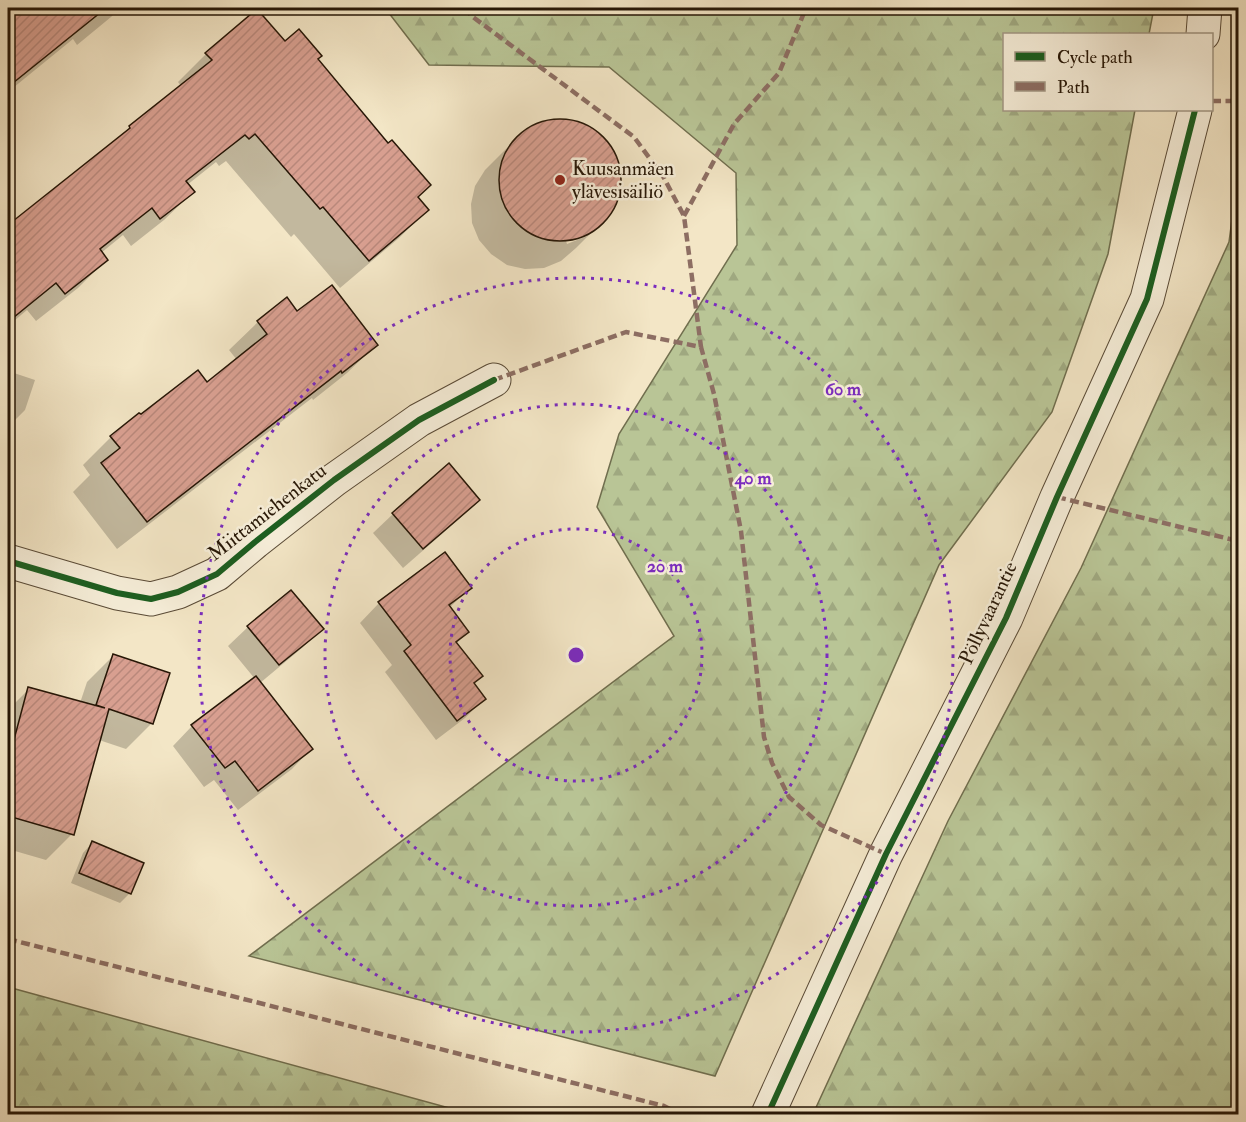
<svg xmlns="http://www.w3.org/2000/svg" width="1246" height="1122" viewBox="0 0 1246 1122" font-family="'IM FELL Double Pica',serif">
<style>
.forest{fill:url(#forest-firs);stroke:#706e4e;stroke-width:1.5}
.shadow{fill:#0003;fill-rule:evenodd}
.building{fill:url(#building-hatch);stroke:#261606;stroke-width:1.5}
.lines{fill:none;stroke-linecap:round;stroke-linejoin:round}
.minor-casing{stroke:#594a36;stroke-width:35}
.minor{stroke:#f7efda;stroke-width:33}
.quiet{stroke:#8d6e63;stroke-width:4.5;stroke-dasharray:9 4.5;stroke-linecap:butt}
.cycleway-casing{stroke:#f7efda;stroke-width:10}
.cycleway{stroke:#1b5e20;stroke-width:6}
.ring{fill:none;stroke:#7b2cbf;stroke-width:3;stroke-dasharray:3 6}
.poi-dot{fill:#8f2418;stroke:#f7efda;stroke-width:2}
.labels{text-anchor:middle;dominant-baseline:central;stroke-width:5;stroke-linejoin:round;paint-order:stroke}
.poi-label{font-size:20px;fill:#261606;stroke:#f7efda;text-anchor:start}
.street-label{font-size:20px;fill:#261606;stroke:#f7efda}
.centre{fill:#7b2cbf;stroke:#f7efda;stroke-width:3}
.ring-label{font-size:18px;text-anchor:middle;font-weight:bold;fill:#7b2cbf;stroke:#f7efda;stroke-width:5;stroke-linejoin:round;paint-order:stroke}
</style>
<defs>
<pattern id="forest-firs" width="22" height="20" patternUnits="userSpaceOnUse" patternTransform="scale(1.5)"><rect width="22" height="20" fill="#b9c596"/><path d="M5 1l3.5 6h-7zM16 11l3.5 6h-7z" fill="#9fa880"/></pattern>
<pattern id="building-hatch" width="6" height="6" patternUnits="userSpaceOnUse" patternTransform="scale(1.5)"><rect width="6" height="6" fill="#d89f90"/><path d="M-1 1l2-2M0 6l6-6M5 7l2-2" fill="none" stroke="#b9887b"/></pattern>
</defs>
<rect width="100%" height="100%" fill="#f3e6c6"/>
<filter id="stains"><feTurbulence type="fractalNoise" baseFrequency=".00333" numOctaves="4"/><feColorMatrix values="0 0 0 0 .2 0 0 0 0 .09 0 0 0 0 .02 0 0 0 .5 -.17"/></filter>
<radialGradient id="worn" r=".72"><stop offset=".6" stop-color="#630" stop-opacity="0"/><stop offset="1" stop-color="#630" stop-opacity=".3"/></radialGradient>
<g class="forest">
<path d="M 385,8 L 1154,8 L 1149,34 L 1004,34 L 1004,110 L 1135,110 L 1108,254 L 1052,412 L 939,565 L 715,1076 L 249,956 L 674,636 L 597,507 L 619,434 L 737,245 L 736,173 L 609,67 L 429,65 Z"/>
<path d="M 1238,174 L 1238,1114 L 813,1114 L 948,821 L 1081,568 L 1229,242 Z"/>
<path d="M 8,987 L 471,1114 L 8,1114 Z"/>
</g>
<g class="shadow">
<path d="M 8,8 L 120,8 L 111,17 L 77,45 L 73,39 L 8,92 Z"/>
<path d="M 285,43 L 316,60 L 417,198 L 427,210 L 399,238 L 340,288 L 294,234 L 291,237 L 226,161 L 219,166 L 216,162 L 187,185 L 193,192 L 164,220 L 131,246 L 123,235 L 101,253 L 106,260 L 78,288 L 36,321 L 27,310 L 8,326 L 8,222 L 10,220 L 13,223 L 113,144 L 130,127 L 181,86 L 178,82 L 206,54 Z"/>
<path d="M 564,120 L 583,125 L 599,135 L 611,149 L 618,167 L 619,185 L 615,203 L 605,219 L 576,248 L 561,261 L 544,268 L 525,269 L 507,265 L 491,254 L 479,240 L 472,223 L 471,204 L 475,186 L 485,170 L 514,141 L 529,129 L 546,121 ZM 587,233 L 587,236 L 567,244 L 566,241 Z"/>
<path d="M 286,299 L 297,313 L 376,345 L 347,373 L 313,400 L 312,398 L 117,549 L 73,492 L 90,475 L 83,465 L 111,437 L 206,384 L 237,360 L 229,350 L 258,322 Z"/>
<path d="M 8,371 L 35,380 L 25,410 L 14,421 L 8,442 Z"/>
<path d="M 478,500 L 459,519 L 403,568 L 373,533 L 393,514 Z"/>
<path d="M 470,588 L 449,608 L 467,632 L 456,644 L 473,684 L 484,699 L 465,718 L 436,740 L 385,672 L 392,665 L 360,623 L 379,603 Z"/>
<path d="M 291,592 L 322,629 L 302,648 L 260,683 L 311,749 L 292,769 L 238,810 L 214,780 L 204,787 L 173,746 L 192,726 L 255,679 L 228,646 L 248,627 Z"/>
<path d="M 113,656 L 152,723 L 126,749 L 99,740 L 72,834 L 46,860 L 8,849 L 8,710 L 29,689 L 80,703 L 87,682 Z"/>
<path d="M 92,843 L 130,893 L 120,903 L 71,883 L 83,853 Z"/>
</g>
<g class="building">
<path d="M 8,8 L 106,8 L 8,87 Z"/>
<path d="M 257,9 L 285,41 L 299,29 L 322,56 L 318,59 L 388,143 L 392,140 L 431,185 L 418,197 L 429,210 L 369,261 L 323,207 L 320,209 L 255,134 L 249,139 L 245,135 L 186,181 L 195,192 L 160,219 L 152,208 L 100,249 L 108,260 L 65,294 L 56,283 L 8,322 L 8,225 L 130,128 L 129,126 L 212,60 L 205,53 Z"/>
<circle cx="560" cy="180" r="61"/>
<path d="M 332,285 L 378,345 L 342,373 L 341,371 L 147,522 L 101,463 L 120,448 L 110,436 L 139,413 L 141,414 L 198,370 L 207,382 L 267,334 L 257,321 L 287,297 L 297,311 Z"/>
<path d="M 449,463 L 480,500 L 423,549 L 392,513 Z"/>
<path d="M 445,552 L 472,588 L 449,605 L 469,632 L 456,642 L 483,676 L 474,683 L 486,699 L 457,721 L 404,651 L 411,645 L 378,602 Z"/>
<path d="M 291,590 L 324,629 L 279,665 L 247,626 Z"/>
<path d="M 113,654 L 170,673 L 153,724 L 109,709 L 74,835 L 8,816 L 8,762 L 28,687 L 105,708 L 96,705 Z"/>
<path d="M 256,676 L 313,749 L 258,791 L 235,761 L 225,768 L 191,725 Z"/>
<path d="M 92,841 L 144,863 L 131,894 L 79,873 Z"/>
</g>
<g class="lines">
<defs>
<g id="minor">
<path d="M 1203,34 L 1205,8"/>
<path d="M 8,561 L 117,593 L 151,599 L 178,592 L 217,574 L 255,542 L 334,480 L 419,420 L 494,380"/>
<path d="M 768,1114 L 886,854 L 1006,618 L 1057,497 L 1147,299 L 1195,110"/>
</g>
</defs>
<use href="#minor" class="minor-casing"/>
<use href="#minor" class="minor"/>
<g class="quiet">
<path d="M 464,8 L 473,17 L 634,137 L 664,178 L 684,216 L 701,347"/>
<path d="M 1212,101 L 1238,101"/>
<path d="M 684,216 L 734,124 L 779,73 L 806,8"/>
<path d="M 494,380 L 626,332 L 701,347 L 714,394 L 741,531 L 764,737 L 772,763 L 789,797 L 821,825 L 886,854"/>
<path d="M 1057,497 L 1238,541"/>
<path d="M 8,939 L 664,1106 L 680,1114"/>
</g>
<defs>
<g id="cycleway">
<path d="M 8,561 L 117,593 L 151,599 L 178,592 L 217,574 L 255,542 L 334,480 L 419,420 L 494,380"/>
<path d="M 768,1114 L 886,854 L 1006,618 L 1057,497 L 1147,299 L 1195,110"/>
</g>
</defs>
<use href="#cycleway" class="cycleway-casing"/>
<use href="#cycleway" class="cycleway"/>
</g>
<g class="ring">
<circle cx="576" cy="655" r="126"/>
<circle cx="576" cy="655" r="251"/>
<circle cx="576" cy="655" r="377"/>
</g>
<circle class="poi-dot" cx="560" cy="180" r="6"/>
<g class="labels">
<g class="poi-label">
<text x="572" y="168">Kuusanmäen<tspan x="572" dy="23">ylävesisäiliö</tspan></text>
</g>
<g class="street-label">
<text transform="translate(267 512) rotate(-38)">Miittamiehenkatu</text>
<text transform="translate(988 613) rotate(-65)">Pöllyvaarantie</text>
</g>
</g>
<circle cx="576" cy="655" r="9" class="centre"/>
<g class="ring-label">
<text x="843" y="395">60 m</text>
<text x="753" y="484">40 m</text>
<text x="665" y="572">20 m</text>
</g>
<rect width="1246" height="1122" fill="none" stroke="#f3e6c6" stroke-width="30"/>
<rect x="9" y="9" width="1228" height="1104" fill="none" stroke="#261606" stroke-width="3"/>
<rect x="15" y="15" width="1216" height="1092" fill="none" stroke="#261606" stroke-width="1.5"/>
<rect x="1003" y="33" width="210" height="78" fill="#f7efda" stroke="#a39885" stroke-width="1.5"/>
<rect x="1015" y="52" width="30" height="9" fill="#1b5e20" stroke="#a39885" stroke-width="1.5"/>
<text x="1057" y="63" font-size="18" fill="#261606">Cycle path</text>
<rect x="1015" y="82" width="30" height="9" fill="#8d6e63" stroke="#a39885" stroke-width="1.5"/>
<text x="1057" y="93" font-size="18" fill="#261606">Path</text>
<rect width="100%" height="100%" filter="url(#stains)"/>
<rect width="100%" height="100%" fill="url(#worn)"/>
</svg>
